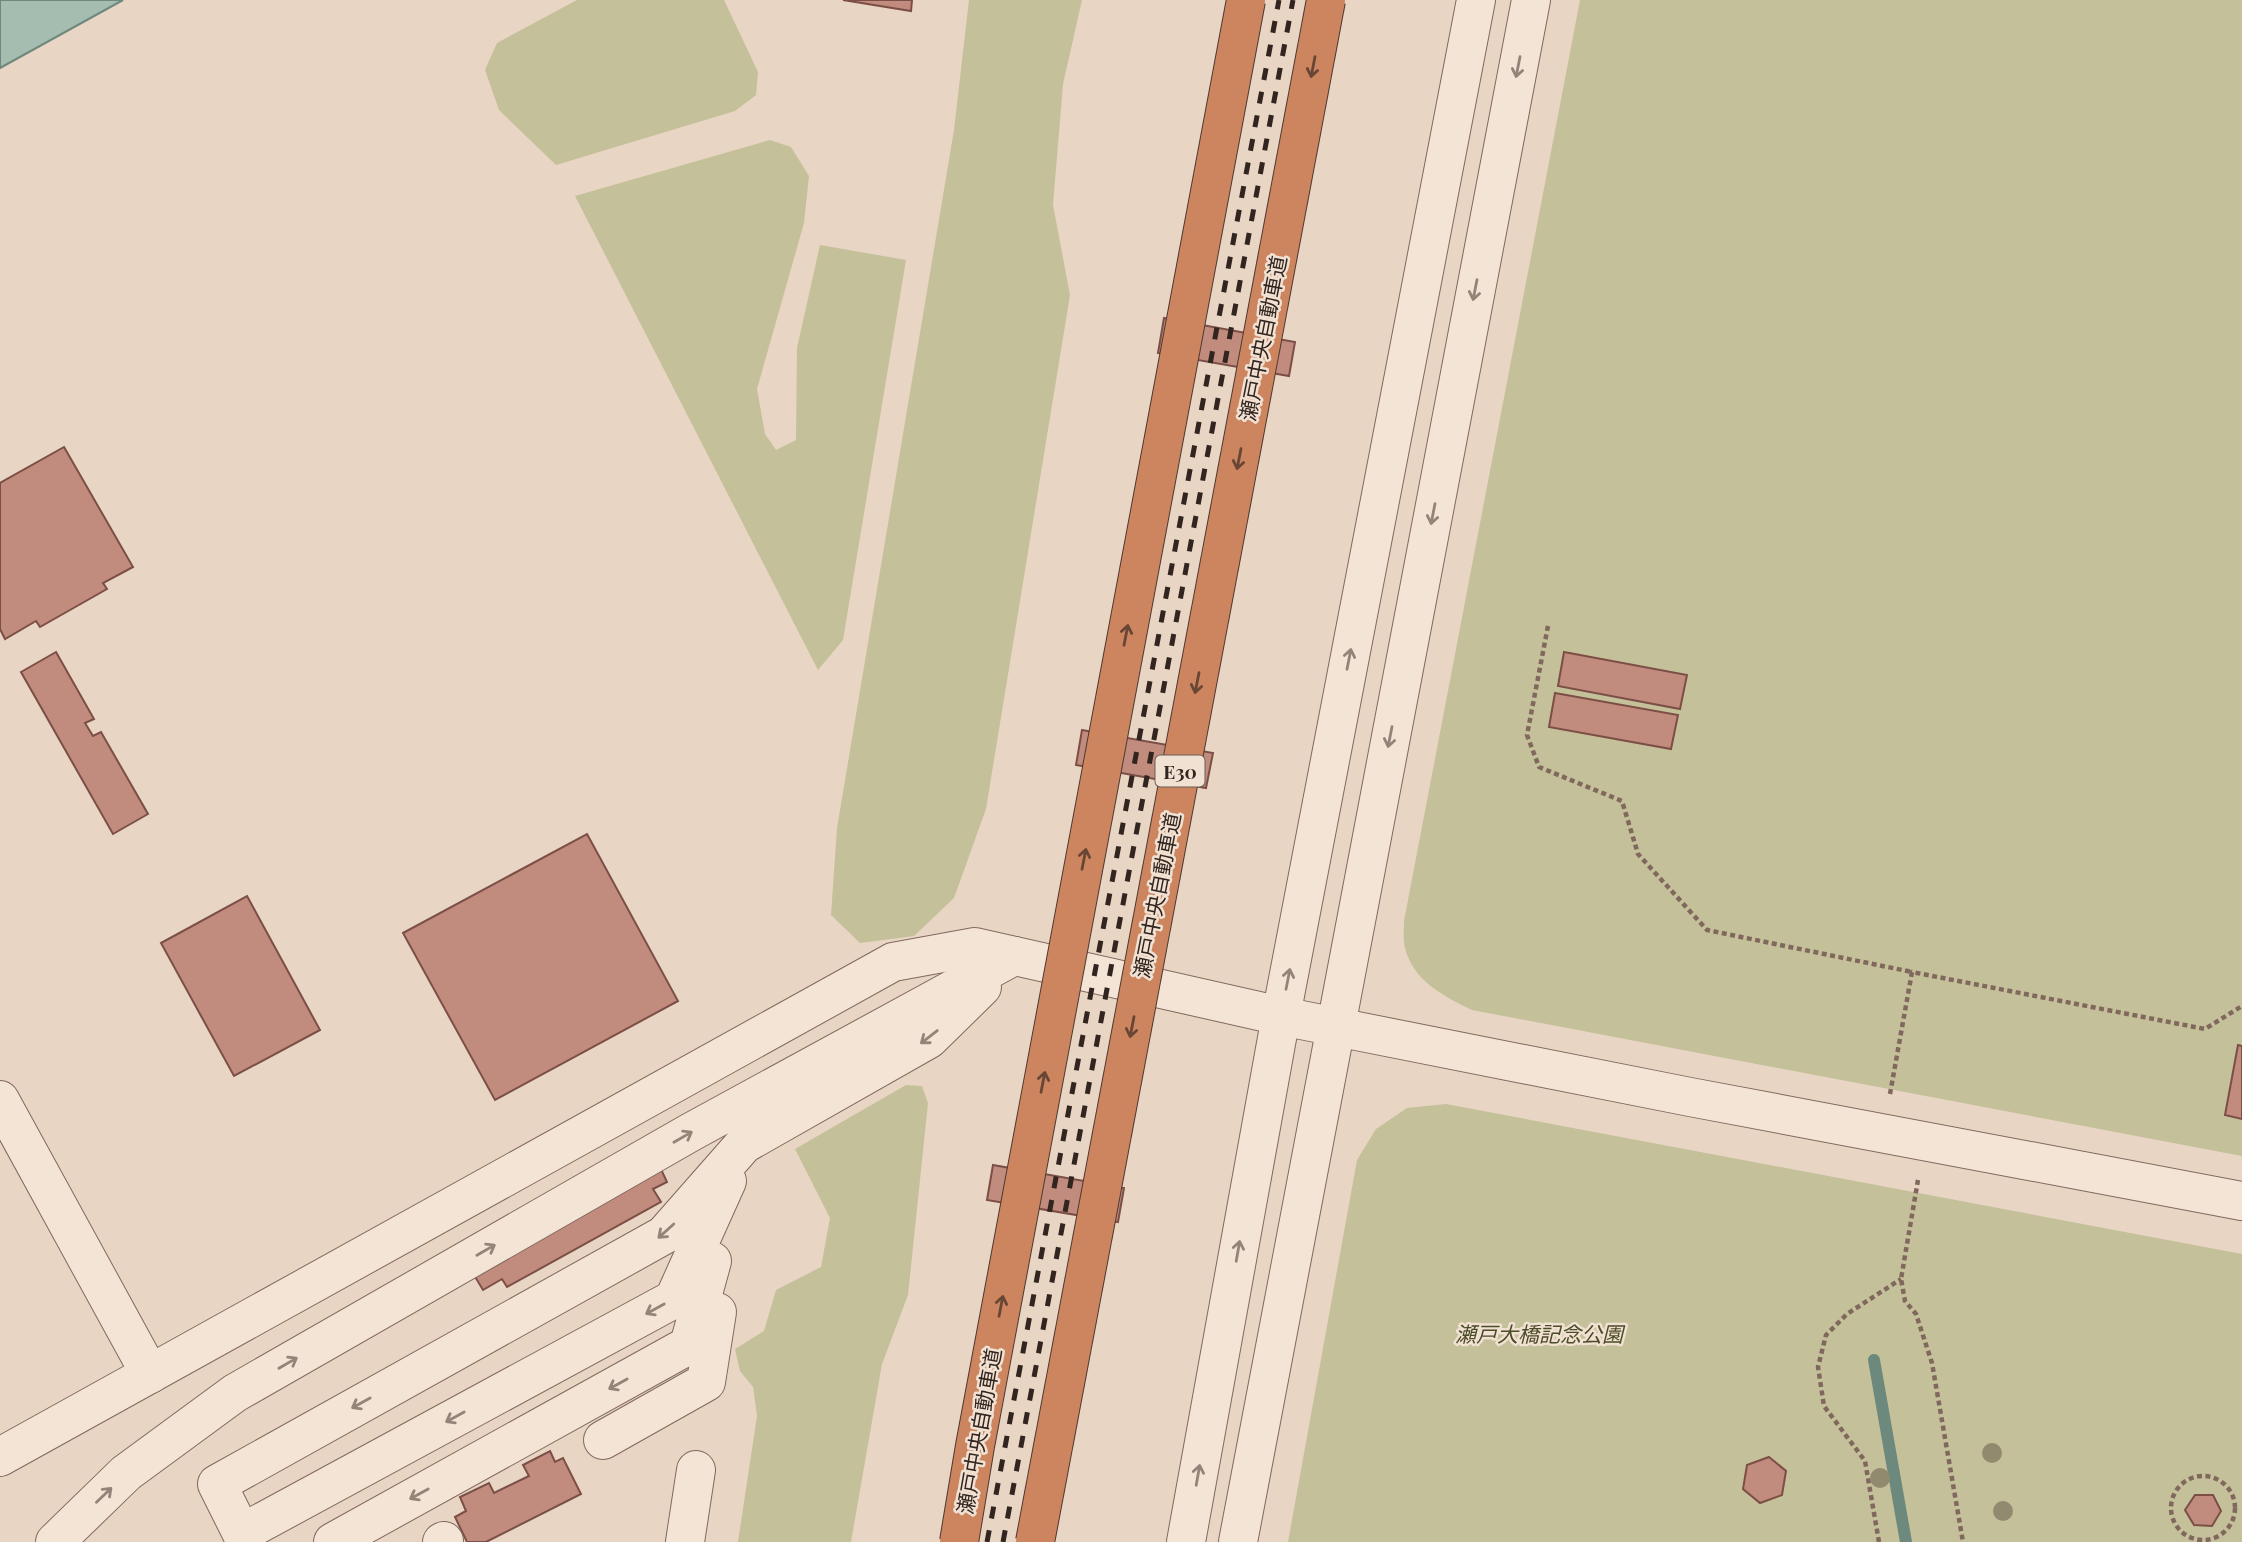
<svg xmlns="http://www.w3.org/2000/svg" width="2242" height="1542" viewBox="0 0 2242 1542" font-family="'Playfair Display','Noto Sans JP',serif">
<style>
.green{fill:#c4c099}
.water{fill:#a5bcb0;stroke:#6d887c;stroke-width:2}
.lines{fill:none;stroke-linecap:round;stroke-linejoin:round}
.stream{stroke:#6d887c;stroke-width:12}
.building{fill:#c18c7e;stroke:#7c4f46;stroke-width:2}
.minor-casing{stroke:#80685d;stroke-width:40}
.path{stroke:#80685d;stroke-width:4.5;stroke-dasharray:5 3.5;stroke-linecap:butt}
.minor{stroke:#f4e4d6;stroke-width:38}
.rail{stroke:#32241f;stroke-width:5;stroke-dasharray:12 12;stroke-linecap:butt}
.highway-bridge-casing{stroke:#4e3830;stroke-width:40;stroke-linecap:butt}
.highway-bridge{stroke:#cd855f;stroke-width:38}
.tree{fill:#928a6e}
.oneway{stroke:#684635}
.oneway2{stroke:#93847a}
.labels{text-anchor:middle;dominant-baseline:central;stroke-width:5;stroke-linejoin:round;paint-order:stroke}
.shield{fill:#f0e1d2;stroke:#6b5d55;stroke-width:2}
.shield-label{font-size:19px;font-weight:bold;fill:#32241f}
.street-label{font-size:21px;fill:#32241f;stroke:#f0e1d2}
.park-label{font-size:21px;font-style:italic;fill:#4b4c28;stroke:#f0e1d2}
</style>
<rect width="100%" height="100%" fill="#e8d5c4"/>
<g class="green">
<path d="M 577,0 L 724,0 L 758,72 L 756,95 L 735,111 L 556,165 L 499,110 L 485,70 L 497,43 Z"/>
<path d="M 969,0 L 1082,0 L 1063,84 L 1053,205 L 1070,295 L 986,809 L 954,898 L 914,936 L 860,943 L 831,915 L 837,828 L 954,130 Z"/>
<path d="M 1580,0 L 2242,0 L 2242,1156 L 1472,1010 C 1445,997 1413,981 1405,948 C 1403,940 1404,929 1404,921 Z"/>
<path d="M 770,140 L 791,147 L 809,176 L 804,223 L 757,389 L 765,434 L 776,450 L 796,440 L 797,348 L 820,245 L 906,260 L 843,640 L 818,670 L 575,196 Z"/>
<path d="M 906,1085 L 922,1086 L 928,1103 L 908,1295 L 882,1364 L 851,1542 L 738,1542 L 757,1416 L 753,1387 L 740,1371 L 735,1349 L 764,1331 L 776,1290 L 821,1267 L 830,1218 L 795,1149 Z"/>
<path d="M 1446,1104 L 2242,1254 L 2242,1542 L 1288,1542 L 1357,1160 L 1376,1129 L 1407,1108 Z"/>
</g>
<path class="water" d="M 0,0 L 123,0 L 0,68 Z"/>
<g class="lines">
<path class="stream" d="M 1874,1360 L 1906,1542"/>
</g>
<g class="building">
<path d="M 843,0 L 912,0 L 911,11 Z"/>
<path d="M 1164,318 L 1295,342 L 1289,376 L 1158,353 Z"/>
<path d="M 64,447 L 133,567 L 103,583 L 107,589 L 40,627 L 36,621 L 5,639 L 0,629 L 0,483 Z"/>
<path d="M 56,652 L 94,719 L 85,723 L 93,736 L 101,732 L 148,814 L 113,834 L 21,672 Z"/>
<path d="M 1564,652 L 1687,675 L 1680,709 L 1558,686 Z"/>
<path d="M 1555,693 L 1678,715 L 1671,749 L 1549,727 Z"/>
<path d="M 1082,730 L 1213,753 L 1206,788 L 1076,765 Z"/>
<path d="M 587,834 L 678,1001 L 495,1100 L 403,933 Z"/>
<path d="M 247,896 L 320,1030 L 234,1076 L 161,943 Z"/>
<path d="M 2238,1045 L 2242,1046 L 2242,1119 L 2225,1115 Z"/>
<path d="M 659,1165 L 667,1182 L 653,1189 L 661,1202 L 507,1287 L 502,1279 L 483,1290 L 471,1270 Z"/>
<path d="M 993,1165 L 1124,1188 L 1118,1222 L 987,1200 Z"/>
<path d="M 550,1451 L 555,1462 L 563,1458 L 581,1494 L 486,1542 L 467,1542 L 455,1517 L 466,1511 L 460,1497 L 489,1483 L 494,1493 L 529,1476 L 523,1465 Z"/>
<path d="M 1769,1457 L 1786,1471 L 1782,1495 L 1760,1503 L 1743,1489 L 1747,1465 Z"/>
<path d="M 2195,1495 L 2213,1495 L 2221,1511 L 2212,1526 L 2194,1525 L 2185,1510 Z"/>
</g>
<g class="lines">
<defs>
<g id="minor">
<path d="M 0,1100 L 150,1374"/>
<path d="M 603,1440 L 706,1382 L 717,1312"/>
<path d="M 0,1457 L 893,962 L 975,947 L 1281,1016 L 1690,1097 L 2242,1201"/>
<path d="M 242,1533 L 674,1299 L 727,1181"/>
<path d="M 55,1542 L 126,1473 L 235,1393 L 691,1132 L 1014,956"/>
<path d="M 246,1542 L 217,1484 L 664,1235 L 744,1144 L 929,1039 L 982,987"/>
<path d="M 333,1542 L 689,1345 L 712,1261"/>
<path d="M 442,1542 L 444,1541"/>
<path d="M 685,1542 L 696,1470"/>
<path d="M 1186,1542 L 1281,1016 L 1476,0"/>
<path d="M 1238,1542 L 1531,0"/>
</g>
</defs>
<use href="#minor" class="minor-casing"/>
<g class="path">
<path d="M 1548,626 L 1527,735 L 1539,767 L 1622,801 L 1638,854 L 1707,930 L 1912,972"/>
<path d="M 1890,1094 L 1912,972 L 2205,1029 L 2242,1006"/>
<path d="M 1918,1180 L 1901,1279 L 1905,1301 L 1916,1314 L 1932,1363 L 1963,1542"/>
<circle cx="2203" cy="1508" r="32"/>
<path d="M 1879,1542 L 1865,1461 L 1824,1406 L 1818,1367 L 1826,1335 L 1847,1314 L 1901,1279"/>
</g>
<use href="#minor" class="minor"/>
<g class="rail">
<path d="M 987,1542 L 1279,0"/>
<path d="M 1003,1542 L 1293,0"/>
</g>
<defs>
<g id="highway-bridge">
<path d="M 959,1542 L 975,1446 L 1246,0"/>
<path d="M 1035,1542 L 1326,0"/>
</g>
</defs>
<use href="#highway-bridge" class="highway-bridge-casing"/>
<use href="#highway-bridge" class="highway-bridge"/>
</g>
<g class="tree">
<circle cx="1992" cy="1453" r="10"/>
<circle cx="1880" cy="1478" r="10"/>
<circle cx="2003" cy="1511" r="10"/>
</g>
<defs><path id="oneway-shaft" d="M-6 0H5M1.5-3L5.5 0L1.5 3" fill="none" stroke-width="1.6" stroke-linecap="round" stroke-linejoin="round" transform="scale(1.75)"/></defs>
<g class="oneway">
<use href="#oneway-shaft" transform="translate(1313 67) rotate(101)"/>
<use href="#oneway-shaft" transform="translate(1239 459) rotate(101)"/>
<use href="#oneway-shaft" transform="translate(1126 635) rotate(-79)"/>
<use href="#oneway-shaft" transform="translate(1197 683) rotate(101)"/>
<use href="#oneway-shaft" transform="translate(1084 859) rotate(-79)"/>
<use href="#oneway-shaft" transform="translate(1132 1027) rotate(101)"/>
<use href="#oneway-shaft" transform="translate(1043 1082) rotate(-79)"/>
<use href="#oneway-shaft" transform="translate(1001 1306) rotate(-79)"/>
</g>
<g class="oneway2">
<use href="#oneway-shaft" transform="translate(1518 67) rotate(101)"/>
<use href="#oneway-shaft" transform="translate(1475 290) rotate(101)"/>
<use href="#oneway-shaft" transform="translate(1433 514) rotate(101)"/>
<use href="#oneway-shaft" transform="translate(1349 659) rotate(-79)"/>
<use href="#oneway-shaft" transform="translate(1390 737) rotate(101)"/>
<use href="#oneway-shaft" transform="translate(1288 979) rotate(-79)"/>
<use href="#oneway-shaft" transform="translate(929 1037) rotate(142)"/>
<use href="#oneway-shaft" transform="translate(683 1137) rotate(-30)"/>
<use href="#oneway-shaft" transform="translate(666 1231) rotate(138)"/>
<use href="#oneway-shaft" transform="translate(486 1250) rotate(-30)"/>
<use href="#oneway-shaft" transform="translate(1238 1251) rotate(-80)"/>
<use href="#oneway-shaft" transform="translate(655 1309) rotate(151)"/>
<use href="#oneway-shaft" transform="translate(288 1363) rotate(-30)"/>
<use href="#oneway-shaft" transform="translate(618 1384) rotate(151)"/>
<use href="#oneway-shaft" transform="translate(361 1403) rotate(151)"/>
<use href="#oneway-shaft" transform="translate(455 1417) rotate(151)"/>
<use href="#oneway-shaft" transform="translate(1198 1475) rotate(-80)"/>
<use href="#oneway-shaft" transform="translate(419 1494) rotate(151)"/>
<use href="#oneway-shaft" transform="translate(104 1495) rotate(-44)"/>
</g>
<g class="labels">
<rect class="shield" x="1155.5" y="755.5" width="49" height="31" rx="5"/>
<g class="shield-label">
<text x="1180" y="771">E30</text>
</g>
<g class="street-label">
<text transform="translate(1262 338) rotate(-79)">瀬戸中央自動車道</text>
<text transform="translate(1156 895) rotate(-79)">瀬戸中央自動車道</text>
<text transform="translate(978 1431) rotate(-80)">瀬戸中央自動車道</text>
</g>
<g class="park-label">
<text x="1539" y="1333">瀬戸大橋記念公園</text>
</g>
</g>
</svg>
